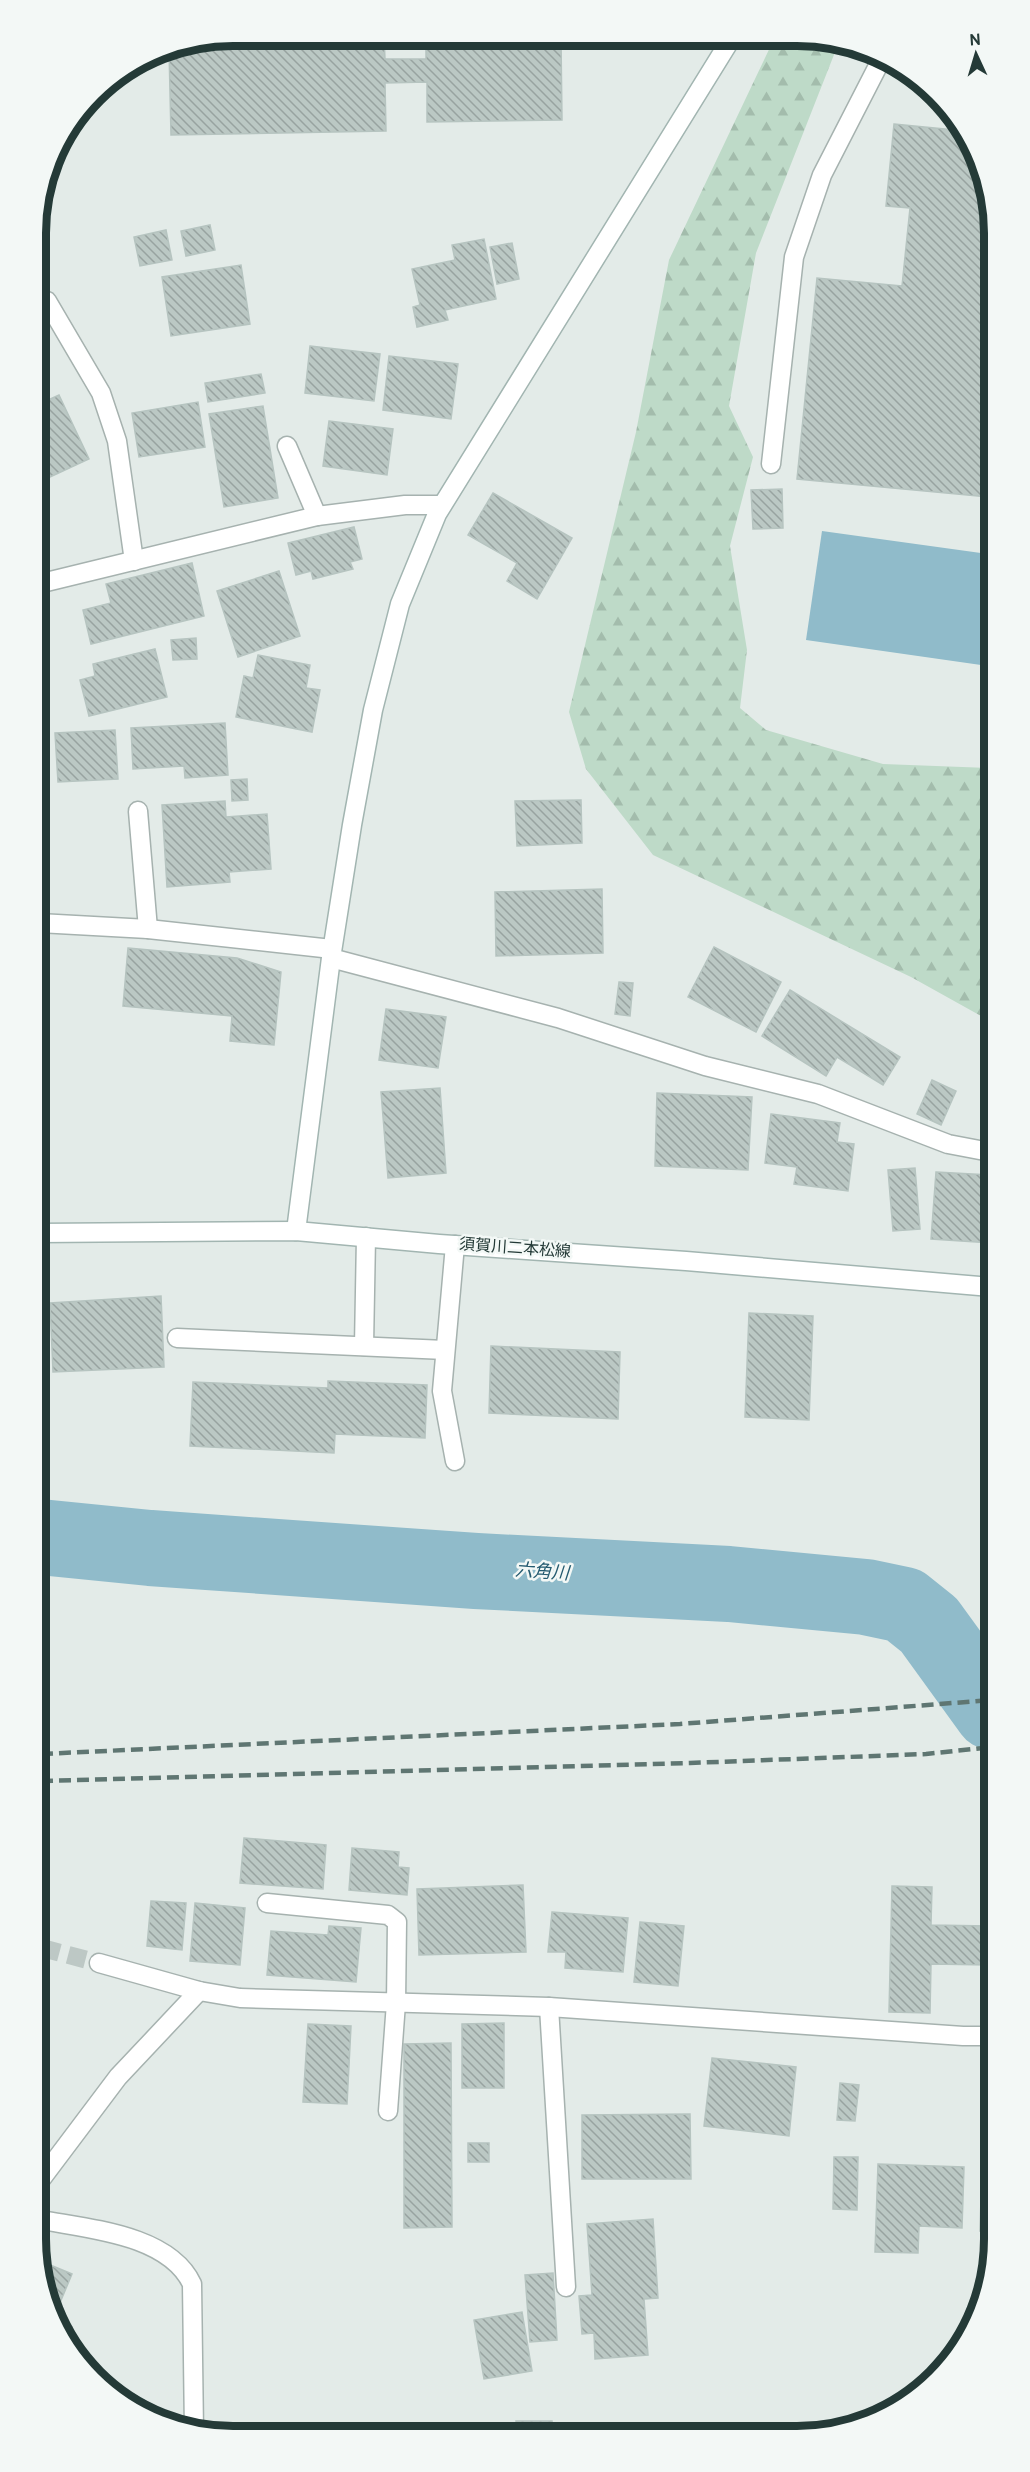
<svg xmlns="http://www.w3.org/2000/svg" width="1030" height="2472" viewBox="0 0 1030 2472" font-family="Overpass,'Noto Sans JP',sans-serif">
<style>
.forest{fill:url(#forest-firs)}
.water{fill:#90bbca}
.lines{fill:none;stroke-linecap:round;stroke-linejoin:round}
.river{stroke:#90bbca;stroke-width:76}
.building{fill:url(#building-back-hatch);stroke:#b6c4c0;stroke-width:1.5}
.street-tunnel{stroke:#bdc8c5;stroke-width:18;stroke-dasharray:18 9;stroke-linecap:butt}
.lane-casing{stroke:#a6b2af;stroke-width:21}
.street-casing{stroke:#a6b2af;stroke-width:21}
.secondary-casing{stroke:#a2b5b1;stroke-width:21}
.lane{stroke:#fff;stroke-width:18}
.street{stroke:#fff;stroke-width:18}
.secondary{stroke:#fff;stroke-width:18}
.rail{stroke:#5f7672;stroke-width:4.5;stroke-dasharray:12 6;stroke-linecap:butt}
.labels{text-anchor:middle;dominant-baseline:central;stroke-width:5;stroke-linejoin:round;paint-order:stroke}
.street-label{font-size:16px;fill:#243a37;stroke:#f3f8f6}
.water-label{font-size:18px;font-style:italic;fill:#255b70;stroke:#f3f8f6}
.rim{fill:none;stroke:#243a37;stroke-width:8}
</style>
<defs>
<pattern id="forest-firs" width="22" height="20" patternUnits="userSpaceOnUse" patternTransform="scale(1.5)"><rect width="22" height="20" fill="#bedac8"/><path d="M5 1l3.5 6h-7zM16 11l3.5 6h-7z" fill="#a3bcac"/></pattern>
<pattern id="building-back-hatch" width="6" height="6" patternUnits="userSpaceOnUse" patternTransform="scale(1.5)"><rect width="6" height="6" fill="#bbc8c4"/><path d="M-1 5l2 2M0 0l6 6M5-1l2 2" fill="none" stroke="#98a3a0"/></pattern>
</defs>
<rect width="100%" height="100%" fill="#e3ebe8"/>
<path class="forest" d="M 774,39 L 834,40 L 839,42 L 756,253 L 729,406 L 753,457 L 730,546 L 747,650 L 740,708 L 766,730 L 883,764 L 989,768 L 990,1021 L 911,977 L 653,855 L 586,769 L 569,712 L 636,432 L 669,260 Z"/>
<path class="water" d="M 822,531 L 988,554 L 988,666 L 806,640 Z"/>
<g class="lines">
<path class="river" d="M 40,1537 L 150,1548 L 476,1571 L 729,1584 L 866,1597 L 904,1605 L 929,1625 L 992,1712"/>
</g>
<g class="building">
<path d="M 234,36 L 384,37 L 385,59 L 426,59 L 426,41 L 561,39 L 562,120 L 427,122 L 427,82 L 385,83 L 386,131 L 171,135 L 169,49 Z"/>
<path d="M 894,124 L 965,131 L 987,183 L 988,497 L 797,479 L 817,278 L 902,286 L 910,208 L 886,206 Z"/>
<path d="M 210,225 L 215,250 L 186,256 L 181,231 Z"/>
<path d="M 166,230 L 172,260 L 140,266 L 134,237 Z"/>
<path d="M 484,239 L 496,299 L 445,310 L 448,320 L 417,327 L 413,307 L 420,305 L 412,269 L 455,260 L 452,245 Z"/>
<path d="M 512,243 L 519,279 L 497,284 L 490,247 Z"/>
<path d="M 241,265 L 250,324 L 171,336 L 162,277 Z"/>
<path d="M 310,346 L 380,354 L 374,401 L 305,393 Z"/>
<path d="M 389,356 L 458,364 L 451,419 L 383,410 Z"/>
<path d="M 261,374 L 265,393 L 208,402 L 205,383 Z"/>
<path d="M 59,395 L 89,459 L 37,483 L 37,405 Z"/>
<path d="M 198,402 L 205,447 L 139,457 L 132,413 Z"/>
<path d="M 263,406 L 278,498 L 224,507 L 209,414 Z"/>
<path d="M 329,421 L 393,429 L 387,475 L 323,466 Z"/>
<path d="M 782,489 L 783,528 L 753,529 L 751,490 Z"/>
<path d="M 493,493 L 572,538 L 537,599 L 507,581 L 517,563 L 468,535 Z"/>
<path d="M 354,527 L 362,559 L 350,562 L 353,569 L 313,579 L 311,571 L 296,575 L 288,543 Z"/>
<path d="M 192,563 L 204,616 L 91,644 L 83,610 L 111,603 L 106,584 Z"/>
<path d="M 279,571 L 300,636 L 238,657 L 217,591 Z"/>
<path d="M 196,638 L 197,659 L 173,660 L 171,640 Z"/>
<path d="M 155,649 L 167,697 L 89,716 L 80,680 L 95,676 L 93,664 Z"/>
<path d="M 258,655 L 310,665 L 306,688 L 320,690 L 312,732 L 236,717 L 244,676 L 253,678 Z"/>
<path d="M 225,723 L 228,775 L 185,778 L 184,766 L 133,769 L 131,728 Z"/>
<path d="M 115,730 L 118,779 L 58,782 L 55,733 Z"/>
<path d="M 247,779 L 248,800 L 232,801 L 231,780 Z"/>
<path d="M 581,800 L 582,843 L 517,846 L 515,801 Z"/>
<path d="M 225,801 L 226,817 L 267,814 L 271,869 L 229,872 L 230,882 L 167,887 L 162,805 Z"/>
<path d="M 602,889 L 603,953 L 496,956 L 495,892 Z"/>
<path d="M 714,947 L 781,982 L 756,1032 L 688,997 Z"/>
<path d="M 128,948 L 237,958 L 281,972 L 274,1045 L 230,1041 L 232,1016 L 123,1006 Z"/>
<path d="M 619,982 L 633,983 L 630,1016 L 615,1014 Z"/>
<path d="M 790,990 L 900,1057 L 883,1085 L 837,1057 L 826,1076 L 762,1036 Z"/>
<path d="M 386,1009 L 446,1017 L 438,1068 L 379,1060 Z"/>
<path d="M 932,1080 L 956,1091 L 941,1125 L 917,1114 Z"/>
<path d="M 440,1088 L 446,1173 L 388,1178 L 381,1092 Z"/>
<path d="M 657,1093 L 752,1097 L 748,1170 L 655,1166 Z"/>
<path d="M 771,1114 L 840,1123 L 837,1142 L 854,1144 L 848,1191 L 794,1184 L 797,1167 L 765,1163 Z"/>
<path d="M 915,1168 L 920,1229 L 893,1231 L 888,1170 Z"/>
<path d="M 936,1172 L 990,1175 L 991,1243 L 931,1239 Z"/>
<path d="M 161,1296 L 164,1367 L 53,1372 L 50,1303 Z"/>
<path d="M 749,1313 L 813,1316 L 809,1420 L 745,1417 Z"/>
<path d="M 491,1346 L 620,1352 L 618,1419 L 489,1413 Z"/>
<path d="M 328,1381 L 427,1385 L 425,1438 L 335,1434 L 334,1453 L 190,1446 L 193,1382 L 328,1388 Z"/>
<path d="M 244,1838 L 326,1845 L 323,1889 L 240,1883 Z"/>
<path d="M 352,1848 L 399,1852 L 398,1867 L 409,1868 L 407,1895 L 349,1890 Z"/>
<path d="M 523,1885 L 526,1952 L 419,1955 L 417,1889 Z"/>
<path d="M 892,1886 L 932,1887 L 931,1925 L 988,1926 L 988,1965 L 931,1964 L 930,2013 L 889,2012 Z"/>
<path d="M 151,1901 L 186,1903 L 182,1950 L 147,1946 Z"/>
<path d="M 195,1903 L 245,1908 L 240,1965 L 190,1961 Z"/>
<path d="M 552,1912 L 628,1918 L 623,1972 L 565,1968 L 566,1952 L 548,1952 Z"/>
<path d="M 640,1922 L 684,1926 L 678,1986 L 634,1982 Z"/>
<path d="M 329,1926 L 361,1928 L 356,1982 L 267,1975 L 271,1931 L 328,1935 Z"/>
<path d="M 504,2023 L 504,2088 L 462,2088 L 462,2024 Z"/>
<path d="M 308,2024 L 351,2026 L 347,2104 L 303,2102 Z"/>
<path d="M 451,2043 L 452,2227 L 404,2228 L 404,2044 Z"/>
<path d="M 712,2058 L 796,2067 L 789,2136 L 704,2126 Z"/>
<path d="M 993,2071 L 993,2125 L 985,2124 Z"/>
<path d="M 840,2083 L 859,2085 L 855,2121 L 837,2120 Z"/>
<path d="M 690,2114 L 691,2179 L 582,2179 L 582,2115 Z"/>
<rect x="468" y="2143" width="21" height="19"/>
<path d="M 834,2157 L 858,2157 L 857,2210 L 833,2209 Z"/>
<path d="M 878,2164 L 964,2167 L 962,2228 L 919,2226 L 918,2253 L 875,2252 Z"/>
<path d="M 982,2165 L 993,2166 L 994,2232 L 980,2231 Z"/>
<path d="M 653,2219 L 658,2298 L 644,2299 L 648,2355 L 595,2359 L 594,2333 L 582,2334 L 579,2296 L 592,2295 L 587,2224 Z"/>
<path d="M 43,2262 L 72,2274 L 54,2317 L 43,2289 Z"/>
<path d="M 553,2273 L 557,2340 L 530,2342 L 525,2275 Z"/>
<path d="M 522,2312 L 532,2371 L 484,2379 L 474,2320 Z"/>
<path d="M 56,2321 L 72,2327 L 66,2341 L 63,2337 Z"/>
<path d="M 516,2421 L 552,2421 L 553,2431 L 517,2431 Z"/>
</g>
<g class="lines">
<path class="street-tunnel" d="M 42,1948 L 99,1963"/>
<defs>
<g id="lane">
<path d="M 771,464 L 794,257 L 822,175 L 880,62"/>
<path d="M 177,1338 L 445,1350"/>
<path d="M 364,1346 L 366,1237"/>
</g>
<g id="street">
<path d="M 47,301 L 101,393 L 117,441 L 134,561"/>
<path d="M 287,446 L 317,516"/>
<path d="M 38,584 L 317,516 L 405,505 L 442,505"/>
<path d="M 138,811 L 148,929"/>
<path d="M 39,923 L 148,929 L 332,949"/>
<path d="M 331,958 L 558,1018 L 705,1066 L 818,1094 L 948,1144 L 990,1152"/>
<path d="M 455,1245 L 442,1391 L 455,1461"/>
<path d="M 267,1903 L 388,1915 L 397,1922 L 396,2003 L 388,2111"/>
<path d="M 99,1963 L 199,1991 L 240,1998 L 549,2007 L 963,2036 L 993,2036"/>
<path d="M 549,2007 L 566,2287"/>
<path d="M 42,2178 L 118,2077 L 199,1991"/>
<path d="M 42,2220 C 90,2229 169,2235 192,2284 L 194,2432"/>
</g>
<g id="secondary">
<path d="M 296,1231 L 331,958 L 352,825 L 373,710 L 400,604 L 437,514 L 731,39"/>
<path d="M 39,1233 L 296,1231 L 439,1244 L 686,1261 L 991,1287"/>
</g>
</defs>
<use href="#lane" class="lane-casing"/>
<use href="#street" class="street-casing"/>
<use href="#secondary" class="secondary-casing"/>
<use href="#lane" class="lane"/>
<use href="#street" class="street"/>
<use href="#secondary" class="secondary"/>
<g class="rail">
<path d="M 41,1754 L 680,1724 L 992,1700"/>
<path d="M 41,1781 L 690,1763 L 926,1754 L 992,1747"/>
</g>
</g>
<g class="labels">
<g class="street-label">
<text transform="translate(515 1249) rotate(4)">須賀川二本松線</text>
</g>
<g class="water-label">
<text transform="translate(542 1573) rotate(4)">六角川</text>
</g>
</g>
<path d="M0 0H1030V2472H0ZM233 46H797A187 187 0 0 1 984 233V2239A187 187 0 0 1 797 2426H233A187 187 0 0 1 46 2239V233A187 187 0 0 1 233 46Z" fill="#f3f8f6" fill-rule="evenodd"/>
<path class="rim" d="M233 46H797A187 187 0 0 1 984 233V2239A187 187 0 0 1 797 2426H233A187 187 0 0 1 46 2239V233A187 187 0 0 1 233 46Z"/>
<g transform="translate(976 54) rotate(356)" stroke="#f3f8f6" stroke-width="4.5" paint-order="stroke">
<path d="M0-4.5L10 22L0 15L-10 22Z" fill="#243a37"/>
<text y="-9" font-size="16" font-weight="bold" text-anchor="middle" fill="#243a37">N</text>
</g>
</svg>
